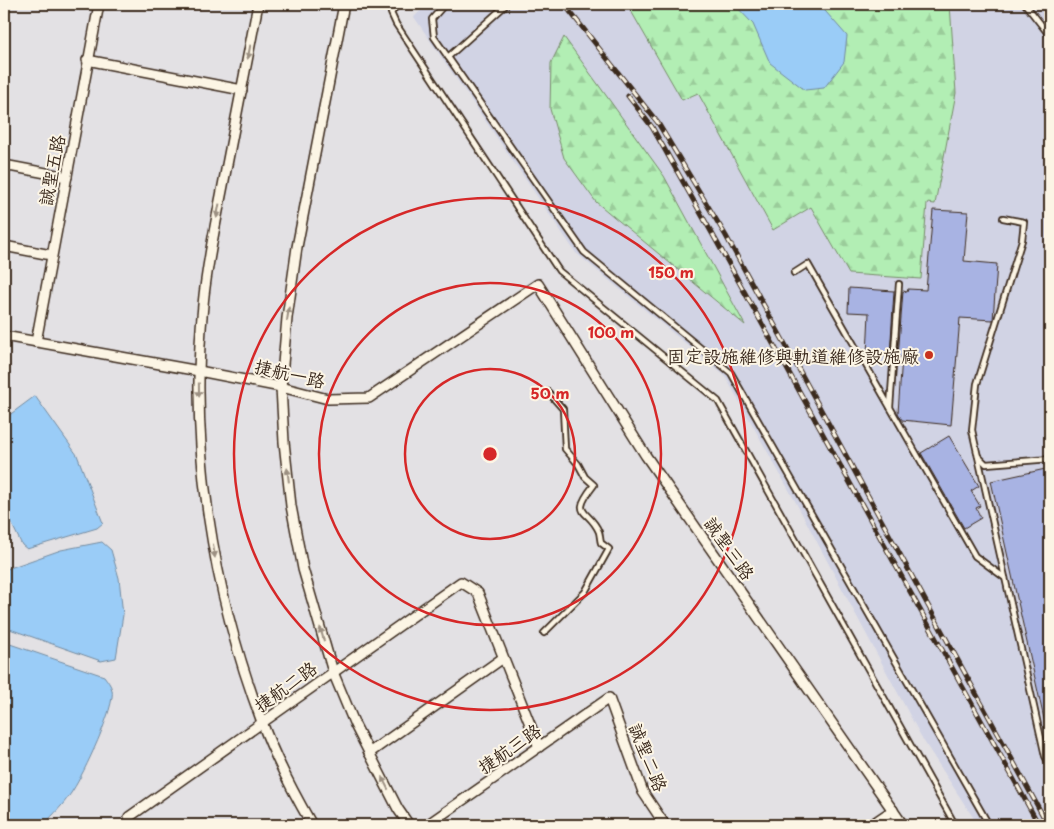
<svg xmlns="http://www.w3.org/2000/svg" width="1054" height="829" viewBox="0 0 1054 829" font-family="'Playpen Sans','LXGW WenKai TC',sans-serif">
<style>
.built{fill:#d1d3e4}
.forest{fill:url(#forest-firs);stroke:#768c69}
.water{fill:#9accf7;stroke:#748ba0}
.building{fill:#a8b3e3;stroke:#3b2a1e}
.lines{fill:none;stroke-linecap:round;stroke-linejoin:round}
.service-casing{stroke:#3b2a1e;stroke-width:8}
.minor-casing{stroke:#3b2a1e;stroke-width:12}
.service{stroke:#fcf5e5;stroke-width:4.5}
.minor{stroke:#fcf5e5;stroke-width:9}
.rail-casing{stroke:#3b2a1e;stroke-width:5}
.rail{stroke:#fcf5e5;stroke-width:3;stroke-dasharray:9;stroke-linecap:butt}
.oneway{fill:#9c9082}
.ring{fill:none;stroke:#d62828;stroke-width:2.5}
.poi-dot{fill:#c8321e;stroke:#fcf5e5;stroke-width:2}
.labels{text-anchor:middle;dominant-baseline:central;stroke-width:4;stroke-linejoin:round;paint-order:stroke}
.street-label{font-size:18px;fill:#3b2a1e;stroke:#fcf5e5}
.poi-label{font-size:18px;fill:#3b2a1e;stroke:#fcf5e5;text-anchor:end}
.centre{fill:#d62828;stroke:#fcf5e5;stroke-width:2.5}
.ring-label{font-size:15px;text-anchor:middle;font-weight:bold;fill:#d62828;stroke:#fcf5e5;stroke-width:4;stroke-linejoin:round;paint-order:stroke}
</style>
<defs>
<pattern id="forest-firs" width="22" height="20" patternUnits="userSpaceOnUse" patternTransform="scale(1.25)"><rect width="22" height="20" fill="#b2eeb4"/><path d="M5 1l3.5 6h-7zM16 11l3.5 6h-7z" fill="#9acc9a"/></pattern>
</defs>
<rect width="100%" height="100%" fill="#e3e1e4"/>
<filter id="ink" filterUnits="userSpaceOnUse"><feTurbulence type="fractalNoise" baseFrequency=".02" numOctaves="2"/><feDisplacementMap in="SourceGraphic" scale="10" xChannelSelector="R" yChannelSelector="G"/><feConvolveMatrix kernelMatrix="1 2 1 2 8 2 1 2 1" color-interpolation-filters="sRGB"/></filter>
<g filter="url(#ink)">
<path class="built" d="M 428,4 L 1037,4 L 1050,21 L 1050,825 L 978,825 L 923,740 L 794,499 L 725,376 L 576,253 L 414,17 Z"/>
<g class="forest">
<path d="M 627,4 L 950,4 L 956,93 L 935,204 L 927,203 L 921,279 L 849,274 L 811,207 L 773,230 L 698,93 L 682,100 Z"/>
<path d="M 564,37 L 664,176 L 745,325 L 596,202 L 564,158 L 550,109 L 551,63 Z"/>
</g>
<g class="water">
<path d="M 734,4 L 819,4 L 847,36 L 844,62 L 824,88 L 805,90 L 770,63 L 753,24 Z"/>
<path d="M 35,396 L 77,455 L 103,523 L 97,528 L 27,549 L 22,545 L 4,508 L 4,419 Z"/>
<path d="M 102,542 L 111,550 L 119,578 L 123,615 L 116,658 L 101,661 L 4,627 L 4,570 L 61,550 Z"/>
<path d="M 4,642 L 104,676 C 107,680 111,685 112,690 C 116,706 83,775 73,790 C 65,803 54,814 43,825 L 4,825 Z"/>
</g>
<g class="building">
<path d="M 933,210 L 968,212 L 964,261 L 997,264 L 993,320 L 960,318 L 951,425 L 902,420 L 898,413 L 902,357 L 898,357 L 903,291 L 907,292 L 908,289 L 926,290 Z"/>
<path d="M 849,288 L 894,291 L 890,356 L 867,355 L 869,313 L 848,312 Z"/>
<path d="M 949,436 L 979,486 L 971,491 L 980,506 L 976,508 L 981,518 L 964,528 L 921,453 Z"/>
<path d="M 1050,468 L 1050,727 L 1046,728 L 991,481 Z"/>
</g>
<g class="lines">
<defs>
<g id="service">
<path d="M 398,4 L 391,13 L 396,24 L 559,271 L 718,401 L 953,821 L 959,825"/>
<path d="M 445,4 L 432,19 L 434,37 L 584,252 L 731,373 L 989,825"/>
<path d="M 1025,4 L 1050,36"/>
<path d="M 448,57 L 507,4"/>
<path d="M 1003,218 L 1024,222 L 1022,240 L 977,384 L 972,430 L 1045,756 L 1050,765"/>
<path d="M 794,273 L 808,264 L 975,556 L 1005,578"/>
<path d="M 890,407 L 899,284"/>
<path d="M 978,456 L 986,464 L 1050,459"/>
<path d="M 544,633 L 585,592 L 609,549 L 601,543 C 600,540 600,535 599,532 C 589,508 569,517 594,485 L 585,477 L 578,464 L 565,449 L 563,409 L 548,392"/>
</g>
<g id="minor">
<path d="M 258,4 C 247,61 236,118 225,175 C 217,218 207,261 203,305 C 189,445 212,590 262,722 C 275,758 293,792 312,825"/>
<path d="M 344,4 L 297,247 L 287,318 L 281,387 L 284,442 L 291,506 L 303,569 L 333,672 L 355,725 L 398,809 L 409,825"/>
<path d="M 87,60 L 242,90"/>
<path d="M 4,165 L 67,177"/>
<path d="M 4,246 L 51,255"/>
<path d="M 4,336 L 199,371 L 281,387 L 328,399 L 369,398 L 538,284 L 646,456 L 903,825"/>
<path d="M 36,342 L 99,4"/>
<path d="M 369,753 L 503,658"/>
<path d="M 129,817 L 461,582 L 478,593 L 539,747"/>
<path d="M 427,825 L 609,698 L 643,792 L 665,825"/>
<path d="M 871,825 L 893,810"/>
</g>
</defs>
<use href="#service" class="service-casing"/>
<use href="#minor" class="minor-casing"/>
<use href="#service" class="service"/>
<use href="#minor" class="minor"/>
<defs>
<g id="rail">
<path d="M 564,4 L 658,123 L 726,236 L 1048,825"/>
<path d="M 628,96 L 652,127 L 713,235 L 1039,825"/>
</g>
</defs>
<use href="#rail" class="rail-casing"/>
<use href="#rail" class="rail"/>
</g>
<defs><path id="oneway-solid" d="M-6-.8H1V-3.2L6.5 0L1 3.2V.8H-6Z" transform="scale(1.25)"/></defs>
<g class="oneway">
<use href="#oneway-solid" transform="translate(249 52) rotate(101)"/>
<use href="#oneway-solid" transform="translate(218 211) rotate(101)"/>
<use href="#oneway-solid" transform="translate(288 314) rotate(-82)"/>
<use href="#oneway-solid" transform="translate(199 390) rotate(89)"/>
<use href="#oneway-solid" transform="translate(288 475) rotate(-97)"/>
<use href="#oneway-solid" transform="translate(214 551) rotate(82)"/>
<use href="#oneway-solid" transform="translate(322 634) rotate(-106)"/>
<use href="#oneway-solid" transform="translate(385 783) rotate(-117)"/>
</g>
</g>
<g class="ring">
<circle cx="490" cy="454" r="85"/>
<circle cx="490" cy="454" r="171"/>
<circle cx="490" cy="454" r="256"/>
</g>
<circle class="poi-dot" cx="929" cy="355" r="5"/>
<g class="labels">
<g class="street-label">
<text transform="translate(51 170) rotate(-79)">誠聖五路</text>
<text transform="translate(290 373) rotate(13)">捷航一路</text>
<text transform="translate(730 548) rotate(55)">誠聖三路</text>
<text transform="translate(285 686) rotate(-36)">捷航二路</text>
<text transform="translate(509 748) rotate(-35)">捷航三路</text>
<text transform="translate(649 757) rotate(68)">誠聖二路</text>
</g>
<g class="poi-label">
<text x="919" y="355">固定設施維修與軌道維修設施廠</text>
</g>
</g>
<circle cx="490" cy="454" r="8" class="centre"/>
<g class="ring-label">
<text x="671" y="278">150 m</text>
<text x="611" y="338">100 m</text>
<text x="550" y="399">50 m</text>
</g>
<rect width="1054" height="829" fill="none" stroke="#fcf5e5" stroke-width="20"/>
<rect x="10" y="10" width="1034" height="809" fill="none" stroke="#3b2a1e" stroke-width="2" filter="url(#ink)"/>
</svg>
